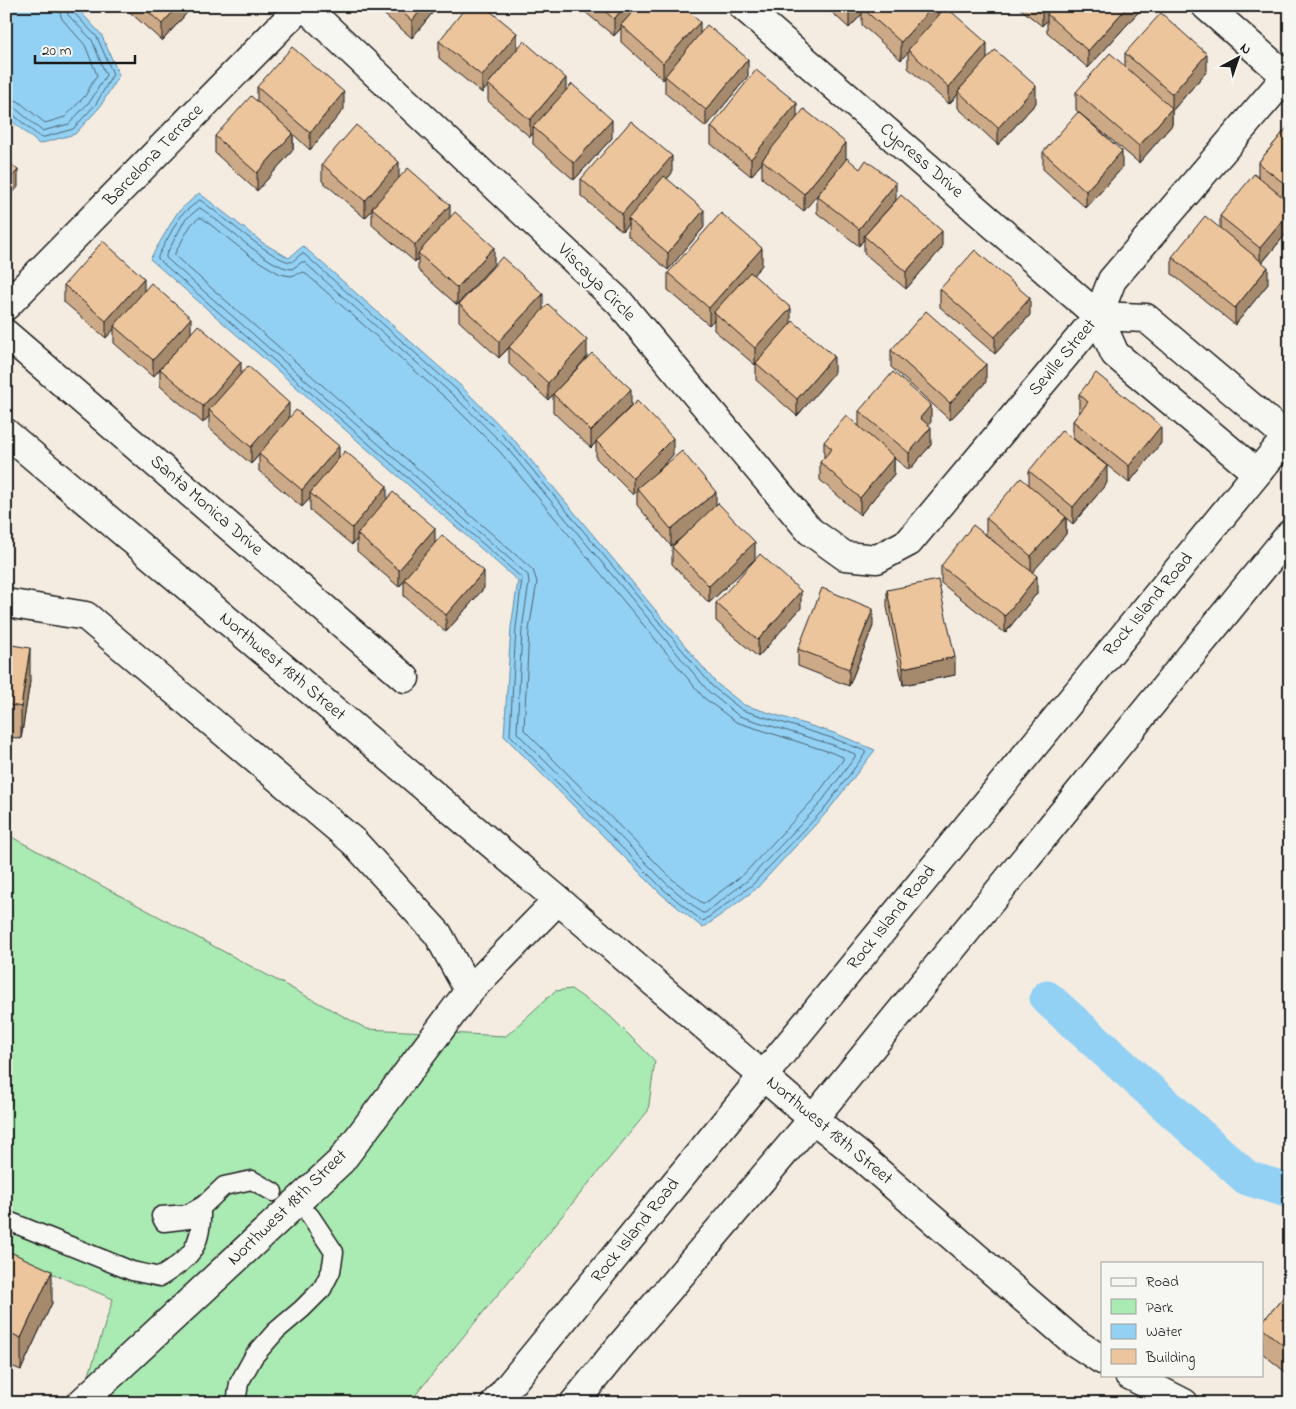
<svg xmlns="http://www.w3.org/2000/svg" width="1296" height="1409" viewBox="0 0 1296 1409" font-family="'Indie Flower',sans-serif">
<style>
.green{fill:#aaeab3;stroke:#638368}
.water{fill:#93d1f4;stroke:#63899e}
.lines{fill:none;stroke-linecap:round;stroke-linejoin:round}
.shore{stroke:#4c6472;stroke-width:1}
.canal{stroke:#93d1f4;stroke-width:35}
.service-casing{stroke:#1c1c1c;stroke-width:21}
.minor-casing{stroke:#1c1c1c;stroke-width:31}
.tertiary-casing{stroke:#1c1c1c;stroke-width:31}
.secondary-casing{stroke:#1c1c1c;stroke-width:31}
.service{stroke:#f6f6f2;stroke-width:18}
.minor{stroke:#f6f6f2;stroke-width:28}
.tertiary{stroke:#f6f6f2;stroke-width:28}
.secondary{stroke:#f6f6f2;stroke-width:28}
.wall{fill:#cca987;stroke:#1c1c1c}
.shaded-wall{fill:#a68a6e;stroke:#1c1c1c}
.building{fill:#edc59d;stroke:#1c1c1c}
.labels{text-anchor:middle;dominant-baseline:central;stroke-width:4;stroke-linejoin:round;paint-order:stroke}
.street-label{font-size:18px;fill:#1c1c1c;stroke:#f6f6f2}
</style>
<rect width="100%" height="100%" fill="#f4ece1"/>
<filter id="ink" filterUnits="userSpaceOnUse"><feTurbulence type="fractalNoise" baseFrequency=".02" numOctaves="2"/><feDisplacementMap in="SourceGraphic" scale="10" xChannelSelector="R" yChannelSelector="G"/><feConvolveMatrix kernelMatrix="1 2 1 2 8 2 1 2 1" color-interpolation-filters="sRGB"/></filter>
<g filter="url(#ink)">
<path class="green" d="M 6,834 L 367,1029 L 506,1036 L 555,991 L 571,989 L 610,1016 L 655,1061 L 648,1111 L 409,1403 L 80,1403 L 113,1299 L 6,1254 Z"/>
<g class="water">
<path d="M 6,6 L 75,6 L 101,34 L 119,75 L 100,107 L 75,134 L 39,144 L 6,116 Z"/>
<path d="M 199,193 L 263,243 L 289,258 L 303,246 L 462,387 L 515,441 L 716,683 L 744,705 L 837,734 L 875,750 L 827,812 L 756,889 L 703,928 L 660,893 L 504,736 L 511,627 L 518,581 L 150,259 L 177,213 Z"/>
</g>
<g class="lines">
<g class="shore">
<path d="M 6,98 L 18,101 L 45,123 L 65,117 L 85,96 L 97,75 L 85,45 L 62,19 L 58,6"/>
<path d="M 6,106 L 15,108 L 42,131 L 69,124 L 91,100 L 106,75 L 92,40 L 68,15 L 66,6"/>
<path d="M 6,112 L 11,113 L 41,138 L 73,129 L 96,104 L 113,74 L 97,37 L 73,12 L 72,6"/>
<path d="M 200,200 C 217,211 275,263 292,262 L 301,254 L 304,254 L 458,391 L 511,444 L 713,687 L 742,710 L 835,739 L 865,751 L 865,754 L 824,809 L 752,885 L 705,920 L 702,921 L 663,889 L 510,735 L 516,628 L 522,578 L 158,259 L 158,256 L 180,216 Z"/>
<path d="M 200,208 C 220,220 270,269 292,269 L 302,262 L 304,262 L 454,396 L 507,448 L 709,692 L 739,716 L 833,745 L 855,754 L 855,757 L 819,805 L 748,880 L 705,913 L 702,913 L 667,884 L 517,733 L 522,629 L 529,583 L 528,575 L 166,258 L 166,255 L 185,220 Z"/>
<path d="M 199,218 L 202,218 L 253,258 L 280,274 L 291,276 L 304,272 L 449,401 L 501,453 L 704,698 L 736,722 L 830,752 L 843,757 L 843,760 L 813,800 L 743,875 L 705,903 L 702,903 L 672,879 L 524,730 L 529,630 L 537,582 L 533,570 L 175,256 L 175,253 L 191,225 Z"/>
</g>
<path class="canal" d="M 1047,998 L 1247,1178 L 1290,1191"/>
<defs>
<g id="service">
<path d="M 6,1220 L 132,1271 L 160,1277 C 189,1259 202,1248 201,1212 L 189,1219 L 164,1222 L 161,1216 L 188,1214 L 204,1205 L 224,1186 L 252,1180 L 273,1192"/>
<path d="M 236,1403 L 239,1383 L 254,1356 L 276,1331 L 302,1309 L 322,1289 L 331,1271 L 334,1252 L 310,1216"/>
</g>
<g id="minor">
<path d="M 304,6 L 619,302 L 810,531 L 845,556 L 877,559 L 909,542 L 1098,316 L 1112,280 L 1290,72"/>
<path d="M 743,6 L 1098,316 L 1115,354 L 1257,473"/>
<path d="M 1206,6 L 1286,76"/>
<path d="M 6,306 L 301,6"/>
<path d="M 1098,316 L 1146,318 L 1287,437"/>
<path d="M 6,334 L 405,678"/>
<path d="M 6,603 L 86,616 L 354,842 L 438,934 L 469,991"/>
<path d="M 813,1119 L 861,1157 L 1073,1341 L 1102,1360"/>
<path d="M 1129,1375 L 1184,1403"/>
<path d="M 81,1403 L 341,1161 L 469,991 L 558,900"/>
</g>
<path id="tertiary" d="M 6,433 L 558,900 L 813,1119"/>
<g id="secondary">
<path d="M 495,1403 L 1290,433"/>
<path d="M 574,1403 L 617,1350 L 813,1119 L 1290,534"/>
</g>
</defs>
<use href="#service" class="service-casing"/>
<use href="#minor" class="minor-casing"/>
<use href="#tertiary" class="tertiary-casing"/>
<use href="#secondary" class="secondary-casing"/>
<use href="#service" class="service"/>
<use href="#minor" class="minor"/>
<use href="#tertiary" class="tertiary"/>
<use href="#secondary" class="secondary"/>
</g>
<g class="wall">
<path d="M 123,6 L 193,6 L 162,41 Z"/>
<path d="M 374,6 L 438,6 L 412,38 Z"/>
<path d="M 578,6 L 682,6 L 700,33 L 748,76 L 706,127 L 665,93 L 665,78 L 663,80 L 621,42 L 621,28 L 614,36 Z"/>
<path d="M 825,6 L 938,6 L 938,17 L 987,59 L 1036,103 L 998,145 L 958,108 L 958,94 L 949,104 L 908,68 L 908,51 L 901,60 L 862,25 L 862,14 L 849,28 Z"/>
<path d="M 1017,6 L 1142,6 L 1142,8 L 1088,68 L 1047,32 L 1047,20 L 1042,26 Z"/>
<path d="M 439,41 L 517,50 L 566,91 L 612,138 L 574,180 L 533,144 L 533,133 L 530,137 L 488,101 L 488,86 L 482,93 L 439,58 Z"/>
<path d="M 1125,53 L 1207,71 L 1172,111 L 1172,125 L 1139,163 L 1076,110 L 1076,92 L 1125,67 Z"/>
<path d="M 257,87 L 344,109 L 310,150 L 293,134 L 293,150 L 257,191 L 215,153 L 215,136 L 257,102 Z"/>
<path d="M 797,118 L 846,143 L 804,211 L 762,178 L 762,163 L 751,176 L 711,144 L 711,127 Z"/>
<path d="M 1290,124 L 1290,229 L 1262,263 L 1268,284 L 1235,325 L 1172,274 L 1172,257 L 1220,229 L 1220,216 L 1258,178 L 1258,163 Z"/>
<path d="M 1043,152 L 1122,168 L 1086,208 L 1043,169 Z"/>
<path d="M 322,164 L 399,177 L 450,218 L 494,264 L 457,305 L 418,270 L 418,258 L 415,262 L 372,225 L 372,210 L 365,218 L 322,181 Z"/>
<path d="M 860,169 L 896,200 L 942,248 L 906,289 L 864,253 L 864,239 L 859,246 L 817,213 L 817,196 Z"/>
<path d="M 672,173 L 667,179 L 704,227 L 668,270 L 628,236 L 628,224 L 622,231 L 581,196 L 581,179 Z"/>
<path d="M 762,265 L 753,275 L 791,323 L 834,373 L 797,416 L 756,380 L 756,364 L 755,365 L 714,330 L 714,320 L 709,325 L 668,290 L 668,273 Z"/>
<path d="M 64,285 L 144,292 L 191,334 L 241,374 L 289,418 L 339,457 L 387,499 L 435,544 L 484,588 L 446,632 L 404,596 L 404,581 L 399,587 L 357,551 L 357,539 L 352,545 L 310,510 L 310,498 L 302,507 L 259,471 L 259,455 L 251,464 L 209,428 L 209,416 L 203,423 L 160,386 L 160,369 L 153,377 L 114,343 L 114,329 L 106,338 L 64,302 Z"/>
<path d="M 940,289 L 1030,315 L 995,354 L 940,307 Z"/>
<path d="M 459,304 L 543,310 L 587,357 L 563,384 L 631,406 L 673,455 L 658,471 L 716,505 L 755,559 L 709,603 L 672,564 L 672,547 L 682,537 L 671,546 L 637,505 L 637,491 L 633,495 L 596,458 L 596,442 L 591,448 L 553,412 L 553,395 L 548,400 L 509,364 L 509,348 L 499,358 L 459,321 Z"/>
<path d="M 891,350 L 986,382 L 950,420 L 891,367 Z"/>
<path d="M 1079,394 L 1161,443 L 1129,483 L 1073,438 L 1073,421 L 1080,412 L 1079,411 Z"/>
<path d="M 859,411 L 931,422 L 928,425 L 931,445 L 909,470 L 894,458 L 894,474 L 860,515 L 820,480 L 820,462 L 824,458 L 824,442 L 859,426 Z"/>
<path d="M 1029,471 L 1107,483 L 1073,524 L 1066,518 L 1066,534 L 1032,572 L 1037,593 L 1005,633 L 941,583 L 941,566 L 996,543 L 986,535 L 986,518 L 1029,485 Z"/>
<path d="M 887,590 L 955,675 L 903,685 L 887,607 Z"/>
<path d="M 716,603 L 801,608 L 758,657 L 716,621 Z"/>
<path d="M 873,626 L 849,686 L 798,666 L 798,649 Z"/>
<path d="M 6,644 L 30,681 L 21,739 L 6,736 Z"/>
<path d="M 6,1250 L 52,1303 L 21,1370 L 6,1364 Z"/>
<path d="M 1290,1290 L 1290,1376 L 1262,1353 L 1262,1322 Z"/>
</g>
<g class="shaded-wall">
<path d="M 178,6 L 193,6 L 162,41 L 162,24 Z"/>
<path d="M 424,6 L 438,6 L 412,38 L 412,21 Z"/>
<path d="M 625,6 L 639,6 L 621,25 L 621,28 L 614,36 L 614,19 Z"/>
<path d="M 853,6 L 868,6 L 862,8 L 862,14 L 849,28 L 849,10 Z"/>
<path d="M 933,6 L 938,6 L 938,19 L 901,60 L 901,42 Z"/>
<path d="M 1044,6 L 1058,6 L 1047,14 L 1047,20 L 1042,26 L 1042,9 Z"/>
<path d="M 1128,6 L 1142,6 L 1142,8 L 1088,68 L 1088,51 Z"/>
<path d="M 700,22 L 700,39 L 665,76 L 665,78 L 663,80 L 663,63 Z"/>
<path d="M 517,33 L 517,50 L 488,84 L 488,86 L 482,93 L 482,76 Z"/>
<path d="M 987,43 L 987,60 L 958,91 L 958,94 L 949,104 L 949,87 Z"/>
<path d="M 1207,54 L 1207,71 L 1172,111 L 1172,125 L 1139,163 L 1139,146 L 1172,108 L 1172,94 Z"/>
<path d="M 748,59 L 748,76 L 706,127 L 706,110 Z"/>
<path d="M 566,78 L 566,95 L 533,127 L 533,133 L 530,137 L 530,120 Z"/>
<path d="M 1036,86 L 1036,103 L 998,145 L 998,128 Z"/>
<path d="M 344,92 L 344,109 L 310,150 L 310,133 Z"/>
<path d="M 797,103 L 797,120 L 762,160 L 762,163 L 751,176 L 751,159 Z"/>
<path d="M 612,120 L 612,138 L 574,180 L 574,163 Z"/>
<path d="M 293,133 L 293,150 L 257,191 L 257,173 Z"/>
<path d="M 846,143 L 846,160 L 804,211 L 804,194 Z"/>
<path d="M 1122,151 L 1122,168 L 1086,208 L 1086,191 Z"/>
<path d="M 672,156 L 672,173 L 630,221 L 628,219 L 628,224 L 622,231 L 622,214 Z"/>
<path d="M 399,162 L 399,179 L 372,208 L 372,210 L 365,218 L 365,201 Z"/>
<path d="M 18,170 L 18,187 L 6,201 L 6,184 Z"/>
<path d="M 896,183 L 896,200 L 864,236 L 864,239 L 859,246 L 859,229 Z"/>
<path d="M 450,205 L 450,222 L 418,253 L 418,258 L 415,262 L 415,245 Z"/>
<path d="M 704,210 L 704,227 L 668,270 L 668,253 Z"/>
<path d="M 1290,212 L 1290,229 L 1260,265 L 1260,248 Z"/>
<path d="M 942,231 L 942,248 L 906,289 L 906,272 Z"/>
<path d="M 494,247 L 494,264 L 457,305 L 457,288 Z"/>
<path d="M 762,248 L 762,265 L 718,316 L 714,312 L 714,320 L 709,325 L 709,308 Z"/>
<path d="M 1268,267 L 1268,284 L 1235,325 L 1235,308 Z"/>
<path d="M 144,278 L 144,295 L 114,326 L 114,329 L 106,338 L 106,321 Z"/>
<path d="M 543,294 L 543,311 L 499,358 L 499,341 Z"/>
<path d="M 1030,298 L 1030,315 L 995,354 L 995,337 Z"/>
<path d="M 791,308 L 791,325 L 756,363 L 755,365 L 755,348 Z"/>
<path d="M 191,318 L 191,335 L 153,377 L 153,360 Z"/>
<path d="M 587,340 L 587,357 L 548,400 L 548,383 Z"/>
<path d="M 834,356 L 834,373 L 797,416 L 797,399 Z"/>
<path d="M 241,362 L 241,379 L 209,410 L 209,416 L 203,423 L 203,406 Z"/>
<path d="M 986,364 L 986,382 L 950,420 L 950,403 Z"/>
<path d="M 631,389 L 631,406 L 596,441 L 596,442 L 591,448 L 591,431 Z"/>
<path d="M 289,403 L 289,420 L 251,464 L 251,447 Z"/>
<path d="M 931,405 L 931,422 L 920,435 L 920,418 Z"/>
<path d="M 1161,426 L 1161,443 L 1129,483 L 1129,466 Z"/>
<path d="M 931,427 L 931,445 L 909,470 L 909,453 Z"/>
<path d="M 673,438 L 673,455 L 639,489 L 637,488 L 637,491 L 633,495 L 633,478 Z"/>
<path d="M 339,446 L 339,463 L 310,493 L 310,498 L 302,507 L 302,490 Z"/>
<path d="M 894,457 L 894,474 L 860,515 L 860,498 Z"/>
<path d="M 1107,466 L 1107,483 L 1073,524 L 1073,507 Z"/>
<path d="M 387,486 L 387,504 L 357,534 L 357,539 L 352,545 L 352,528 Z"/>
<path d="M 716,492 L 716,510 L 671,546 L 671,529 Z"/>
<path d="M 1066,517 L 1066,534 L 1031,574 L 1031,556 Z"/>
<path d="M 435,528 L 435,545 L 404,579 L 404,581 L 399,587 L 399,570 Z"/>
<path d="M 755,542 L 755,559 L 709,603 L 709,586 Z"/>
<path d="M 484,571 L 484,588 L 446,632 L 446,615 Z"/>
<path d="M 1037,576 L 1037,593 L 1005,633 L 1005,616 Z"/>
<path d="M 801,591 L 801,608 L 758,657 L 758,640 Z"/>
<path d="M 873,609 L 873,626 L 849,686 L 849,669 Z"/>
<path d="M 30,648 L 30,681 L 21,739 L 21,707 Z"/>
<path d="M 955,657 L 955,675 L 903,685 L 903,668 Z"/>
<path d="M 52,1271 L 52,1303 L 21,1370 L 21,1338 Z"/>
</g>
<g class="building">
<path d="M 142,6 L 178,6 L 162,24 Z"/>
<path d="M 395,6 L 424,6 L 412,21 Z"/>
<path d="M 467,6 L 484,6 L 517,33 L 482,76 L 439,41 Z"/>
<path d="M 599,6 L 625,6 L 614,19 Z"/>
<path d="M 638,6 L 682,6 L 700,22 L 663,63 L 621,25 Z"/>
<path d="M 845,6 L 853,6 L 849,10 Z"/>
<path d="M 863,6 L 933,6 L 901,42 L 862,8 Z"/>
<path d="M 1038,6 L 1044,6 L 1042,9 Z"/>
<path d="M 1055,6 L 1128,6 L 1088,51 L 1047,14 Z"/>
<path d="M 946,7 L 987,43 L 949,87 L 908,50 Z"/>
<path d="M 1161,13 L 1207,54 L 1172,94 L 1125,53 Z"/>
<path d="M 707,25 L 748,59 L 706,110 L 665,76 Z"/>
<path d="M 524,41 L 566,78 L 530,120 L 488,84 Z"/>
<path d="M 292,47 L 344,92 L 310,133 L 257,87 Z"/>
<path d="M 995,50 L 1036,86 L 998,128 L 958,91 Z"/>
<path d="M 1110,53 L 1172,108 L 1139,146 L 1076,92 Z"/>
<path d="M 756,70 L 797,103 L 751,159 L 711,127 Z"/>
<path d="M 572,84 L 612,120 L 574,163 L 533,127 Z"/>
<path d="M 251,96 L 293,133 L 257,173 L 215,136 Z"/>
<path d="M 804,109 L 846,143 L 804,194 L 762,160 Z"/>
<path d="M 1078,112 L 1122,151 L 1086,191 L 1043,152 Z"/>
<path d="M 631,121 L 672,156 L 622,214 L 581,179 Z"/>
<path d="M 1290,124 L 1290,188 L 1258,163 Z"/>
<path d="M 356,125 L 399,162 L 365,201 L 322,164 Z"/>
<path d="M 847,158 L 860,169 L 866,160 L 896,183 L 859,229 L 817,196 Z"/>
<path d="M 6,160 L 18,170 L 6,184 Z"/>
<path d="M 408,168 L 450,205 L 415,245 L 372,208 Z"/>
<path d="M 1254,174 L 1290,203 L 1290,212 L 1260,248 L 1220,216 Z"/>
<path d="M 664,176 L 704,210 L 668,253 L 628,219 Z"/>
<path d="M 901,195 L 942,231 L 906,272 L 864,236 Z"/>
<path d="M 455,212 L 494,247 L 457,288 L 418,253 Z"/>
<path d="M 721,213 L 762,248 L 709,308 L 668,273 Z"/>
<path d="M 1205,216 L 1268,267 L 1235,308 L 1172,257 Z"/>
<path d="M 103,241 L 144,278 L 106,321 L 64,285 Z"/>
<path d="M 975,250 L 1030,298 L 995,337 L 940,289 Z"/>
<path d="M 502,257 L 543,294 L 499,341 L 459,304 Z"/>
<path d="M 750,272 L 791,308 L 755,348 L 714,312 Z"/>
<path d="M 151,283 L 191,318 L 153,360 L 114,326 Z"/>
<path d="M 548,304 L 587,340 L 548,383 L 509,347 Z"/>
<path d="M 926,311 L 986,364 L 950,403 L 891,350 Z"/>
<path d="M 793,321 L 834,356 L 797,399 L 756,363 Z"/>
<path d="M 198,325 L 241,362 L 203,406 L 160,369 Z"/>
<path d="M 592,353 L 631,389 L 591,431 L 553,394 Z"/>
<path d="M 248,366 L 289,403 L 251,447 L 209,410 Z"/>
<path d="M 893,372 L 931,405 L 920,418 L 931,427 L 909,453 L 859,411 Z"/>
<path d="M 1096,373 L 1161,426 L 1129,466 L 1073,421 L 1088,402 L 1079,394 Z"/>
<path d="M 637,401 L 673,438 L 633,478 L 596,441 Z"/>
<path d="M 296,410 L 339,446 L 302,490 L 259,454 Z"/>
<path d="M 846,415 L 894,457 L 860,498 L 820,462 L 832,449 L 824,442 Z"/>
<path d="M 1062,430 L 1107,466 L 1073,507 L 1029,471 Z"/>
<path d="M 345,451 L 387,486 L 352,528 L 310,493 Z"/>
<path d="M 682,451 L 716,492 L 671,529 L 637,488 Z"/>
<path d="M 1021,478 L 1066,517 L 1031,556 L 986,518 Z"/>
<path d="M 393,492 L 435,528 L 399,570 L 357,534 Z"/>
<path d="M 718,503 L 755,542 L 709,586 L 672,547 Z"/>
<path d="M 973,525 L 1037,576 L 1005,616 L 941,566 Z"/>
<path d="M 442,535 L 484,571 L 446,615 L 404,579 Z"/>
<path d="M 760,554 L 801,591 L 758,640 L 716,603 Z"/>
<path d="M 938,580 L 955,657 L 903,668 L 887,590 Z"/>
<path d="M 822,588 L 873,609 L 849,669 L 798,649 Z"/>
<path d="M 6,644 L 30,648 L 21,707 L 6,704 Z"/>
<path d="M 6,1250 L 52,1271 L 21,1338 L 6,1331 Z"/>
<path d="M 1290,1290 L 1290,1351 L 1262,1328 L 1262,1322 Z"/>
</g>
</g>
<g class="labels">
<g class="street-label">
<text transform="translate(154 156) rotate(-46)">Barcelona Terrace</text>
<text transform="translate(921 161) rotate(41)">Cypress Drive</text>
<text transform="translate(596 283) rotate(45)">Viscaya Circle</text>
<text transform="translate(1063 358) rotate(-50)">Seville Street</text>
<text transform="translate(206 506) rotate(41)">Santa Monica Drive</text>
<text transform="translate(1149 605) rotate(-50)">Rock Island Road</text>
<text transform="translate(282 667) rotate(40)">Northwest 18th Street</text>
<text transform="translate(892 918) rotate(-51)">Rock Island Road</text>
<text transform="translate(829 1131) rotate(40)">Northwest 18th Street</text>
<text transform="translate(288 1208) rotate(-44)">Northwest 18th Street</text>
<text transform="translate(636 1231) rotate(-51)">Rock Island Road</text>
</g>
</g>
<rect width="1296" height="1409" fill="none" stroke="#f6f6f2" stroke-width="25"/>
<rect x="12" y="12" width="1271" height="1384" fill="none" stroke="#1c1c1c" stroke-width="2" filter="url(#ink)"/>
<rect x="1101" y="1262" width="162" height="115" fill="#f6f6f2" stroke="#9f9f9c"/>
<rect x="1111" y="1278" width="25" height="8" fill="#f6f6f2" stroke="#9f9f9c"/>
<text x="1146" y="1286" font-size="15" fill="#1c1c1c">Road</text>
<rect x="1111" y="1299" width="25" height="15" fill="#aaeab3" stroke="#9f9f9c"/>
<text x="1146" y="1312" font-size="15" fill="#1c1c1c">Park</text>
<rect x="1111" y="1324" width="25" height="15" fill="#93d1f4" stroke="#9f9f9c"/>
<text x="1146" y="1336" font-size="15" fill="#1c1c1c">Water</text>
<rect x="1111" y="1349" width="25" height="15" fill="#edc59d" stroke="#9f9f9c"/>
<text x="1146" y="1362" font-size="15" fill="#1c1c1c">Building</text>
<g transform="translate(1238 58) rotate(40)" stroke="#f6f6f2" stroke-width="4" paint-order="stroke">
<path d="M0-4L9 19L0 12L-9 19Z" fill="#1c1c1c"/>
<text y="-8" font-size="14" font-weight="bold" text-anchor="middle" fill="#1c1c1c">N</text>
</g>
<path d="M35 55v8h100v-8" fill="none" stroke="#1c1c1c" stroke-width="2.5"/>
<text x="42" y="55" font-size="15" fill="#1c1c1c" stroke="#f6f6f2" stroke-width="4" paint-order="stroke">20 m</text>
</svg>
